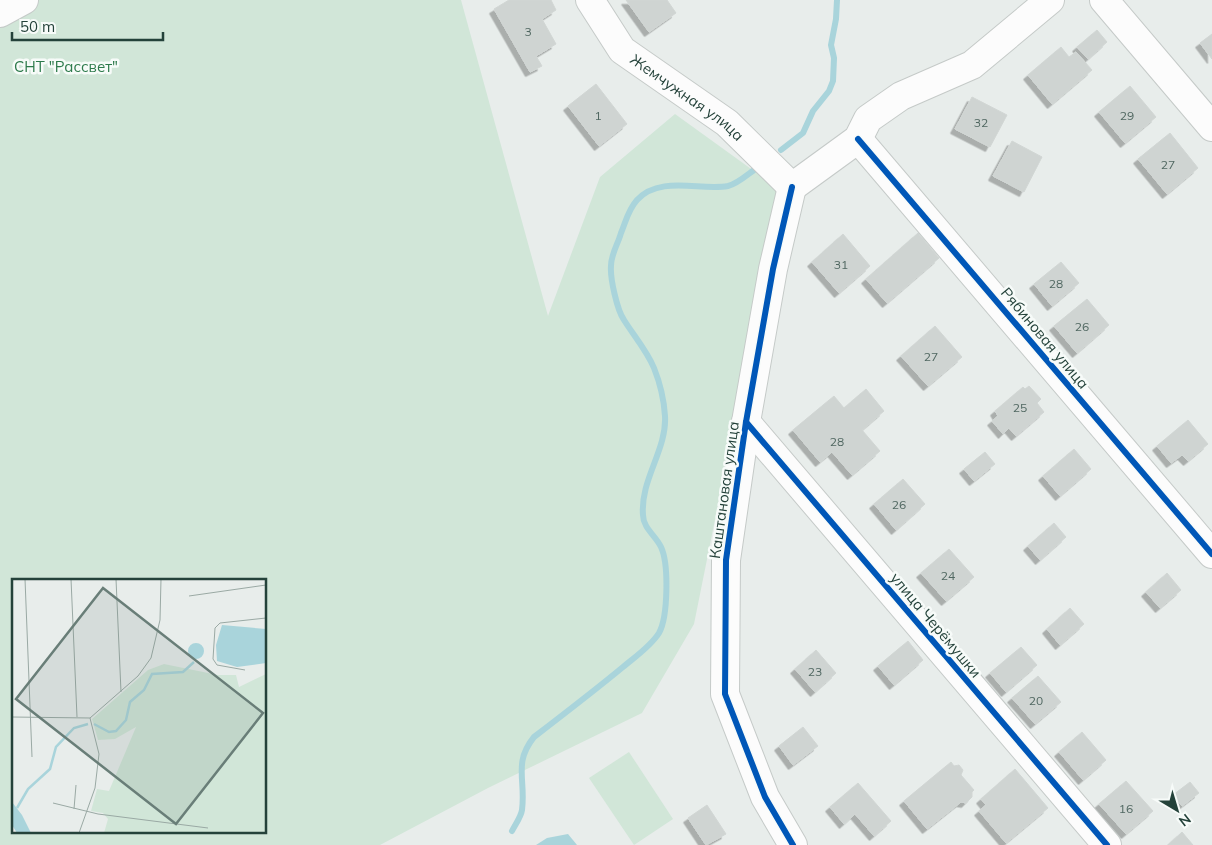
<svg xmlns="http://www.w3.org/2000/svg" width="1212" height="845" viewBox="0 0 1212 845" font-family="Mulish,sans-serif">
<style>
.green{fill:#d1e6d8;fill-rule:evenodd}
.water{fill:#a9d4db}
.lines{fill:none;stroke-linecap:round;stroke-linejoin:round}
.stream{stroke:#a9d4db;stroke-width:6}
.building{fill:#cfd4d2;stroke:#d1d6d4;filter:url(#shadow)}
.minor-casing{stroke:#c5cac8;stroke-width:30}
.minor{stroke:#fcfcfc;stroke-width:28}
.cycleway-casing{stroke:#f7fbf9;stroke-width:9}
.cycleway{stroke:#0057b8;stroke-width:6}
.labels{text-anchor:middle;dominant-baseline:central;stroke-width:5;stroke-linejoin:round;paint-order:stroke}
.number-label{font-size:12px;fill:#506761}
.park-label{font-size:15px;fill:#2d7a4b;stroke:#f7fbf9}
.street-label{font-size:15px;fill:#24423a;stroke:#f7fbf9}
.inset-river{fill:none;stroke:#a9d4db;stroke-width:2.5}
.inset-road{fill:none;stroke:#9aa9a4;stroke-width:1}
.view{fill:#697e78;fill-opacity:0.15;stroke:#697e78;stroke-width:2.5}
.inset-edge{fill:none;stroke:#24423a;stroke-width:2.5}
</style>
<defs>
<filter id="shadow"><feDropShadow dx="-4.5" dy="4.5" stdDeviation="0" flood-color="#0004"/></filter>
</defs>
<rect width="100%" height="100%" fill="#e8edeb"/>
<g class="green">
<path d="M 0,0 L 461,0 L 548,316 L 600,177 L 675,114 L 779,189 L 767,261 L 694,624 L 642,713 L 488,788 L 380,845 L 0,845 ZM 14,580 L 265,580 L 265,831 L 14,831 Z"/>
<path d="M 629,752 L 673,819 L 634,845 L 589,778 Z"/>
</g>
<path class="water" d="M 568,834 L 577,845 L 536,845 L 547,838 Z"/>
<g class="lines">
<g class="stream">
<path d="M 781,150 L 803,133 L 813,111 L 829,91 L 833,81 L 834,58 L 831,45 L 836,19 L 837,0"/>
<path d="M 512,831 C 515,825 521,817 522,810 C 526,780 513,763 534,737 C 564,714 594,691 623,667 C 635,657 651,646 659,633 C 668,617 669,564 661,547 C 656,536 643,528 643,515 C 640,480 667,450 665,416 C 664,400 660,383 654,368 C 647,351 634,336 624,320 C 617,310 610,278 611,266 C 611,254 618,244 621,233 C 626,221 628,210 637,200 C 660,175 700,191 728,186 C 737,184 747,175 754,170"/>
</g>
</g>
<g class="building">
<path d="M 509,0 L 551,0 L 556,10 L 542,19 L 556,44 L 536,56 L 542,66 L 530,72 L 494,9 Z"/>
<path d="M 626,0 L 667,0 L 676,13 L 649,32 Z"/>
<path d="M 1097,30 L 1107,42 L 1088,59 L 1077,47 Z"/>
<path d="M 1212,34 L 1212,59 L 1200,43 Z"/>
<path d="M 1061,47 L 1069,57 L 1076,52 L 1092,70 L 1052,104 L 1028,75 Z"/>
<path d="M 596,84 L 627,124 L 599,146 L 568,106 Z"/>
<path d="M 1130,86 L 1156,117 L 1125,143 L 1099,112 Z"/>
<path d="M 972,97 L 1007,115 L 990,147 L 955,129 Z"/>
<path d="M 1170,133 L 1198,168 L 1167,194 L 1138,159 Z"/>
<path d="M 1012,141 L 1042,157 L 1024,192 L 993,176 Z"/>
<path d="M 918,233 L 939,258 L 887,303 L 866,279 Z"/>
<path d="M 843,234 L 870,266 L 839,293 L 812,262 Z"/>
<path d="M 1061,262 L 1079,283 L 1052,306 L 1034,284 Z"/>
<path d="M 1087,299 L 1109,325 L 1077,353 L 1054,326 Z"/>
<path d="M 935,326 L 962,357 L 928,386 L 901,356 Z"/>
<path d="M 1029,386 L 1041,399 L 1037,403 L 1044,412 L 1016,436 L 1009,428 L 1003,434 L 992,421 L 998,416 L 995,411 L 1023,387 L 1025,389 Z"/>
<path d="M 866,389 L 884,411 L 862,430 L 880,451 L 852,475 L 832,452 L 820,462 L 793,430 L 834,396 L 844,408 Z"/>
<path d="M 1188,420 L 1208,444 L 1188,461 L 1182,455 L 1171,463 L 1157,446 Z"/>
<path d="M 1074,449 L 1091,469 L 1060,496 L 1043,476 Z"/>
<path d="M 985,452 L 995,464 L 974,481 L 964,469 Z"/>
<path d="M 903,479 L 925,504 L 896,530 L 874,504 Z"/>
<path d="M 1054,523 L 1066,537 L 1040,560 L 1028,546 Z"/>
<path d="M 949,549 L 974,577 L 946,601 L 921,573 Z"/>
<path d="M 1167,573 L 1181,590 L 1160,608 L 1146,592 Z"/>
<path d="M 1070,608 L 1084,624 L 1060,645 L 1047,629 Z"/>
<path d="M 908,641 L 923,660 L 894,685 L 878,666 Z"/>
<path d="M 1021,647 L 1037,665 L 1006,692 L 990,673 Z"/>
<path d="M 816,650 L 836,673 L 815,692 L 795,669 Z"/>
<path d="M 1038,676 L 1061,702 L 1035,724 L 1012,698 Z"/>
<path d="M 803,727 L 818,746 L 793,765 L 779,746 Z"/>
<path d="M 1082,732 L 1106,760 L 1083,780 L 1059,752 Z"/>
<path d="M 951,762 L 954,766 L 959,765 L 963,770 L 961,775 L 974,790 L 972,792 L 972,797 L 966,803 L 961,802 L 927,829 L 904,801 Z"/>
<path d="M 1015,769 L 1048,808 L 1006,843 L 979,811 L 986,805 L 981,799 Z"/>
<path d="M 1126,781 L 1153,811 L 1126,834 L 1099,804 Z"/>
<path d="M 1190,782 L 1199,793 L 1182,806 L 1173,795 Z"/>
<path d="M 858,783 L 891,821 L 874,836 L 855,814 L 844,824 L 830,807 Z"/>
<path d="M 707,805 L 726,834 L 706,845 L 688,818 Z"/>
<path d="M 1182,832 L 1193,845 L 1168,845 Z"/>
</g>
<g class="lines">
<defs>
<g id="minor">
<path id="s1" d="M 590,0 L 622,50 L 727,123 L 792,187"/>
<path d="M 1104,0 L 1212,127"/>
<path d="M 0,13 L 24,0"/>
<path d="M 858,139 L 1212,554"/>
<path d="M 792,187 L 773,269 L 746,422 L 726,560 L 725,694 L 765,797 L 793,845"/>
<path d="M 792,187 L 858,139 L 868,119 L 901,96 L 972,65 L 1050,0"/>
<path d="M 746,422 L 1107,845"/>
</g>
</defs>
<use href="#minor" class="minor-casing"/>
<use href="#minor" class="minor"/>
<defs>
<g id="cycleway">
<path d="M 858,139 L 1212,554"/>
<path d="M 792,187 L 773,269 L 746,422 L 726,560 L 725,694 L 765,797 L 793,845"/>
<path d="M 746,422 L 1107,845"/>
</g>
</defs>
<use href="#cycleway" class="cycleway-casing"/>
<use href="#cycleway" class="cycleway"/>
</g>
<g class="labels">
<g class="number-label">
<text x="528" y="31">3</text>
<text x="598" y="115">1</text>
<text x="1127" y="115">29</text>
<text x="981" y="122">32</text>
<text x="1168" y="164">27</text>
<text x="841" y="264">31</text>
<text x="1056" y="283">28</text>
<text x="1082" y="326">26</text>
<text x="931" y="356">27</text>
<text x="1020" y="407">25</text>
<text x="837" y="441">28</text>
<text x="899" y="504">26</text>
<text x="948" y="575">24</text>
<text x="815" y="671">23</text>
<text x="1036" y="700">20</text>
<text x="1126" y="808">16</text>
</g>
<g class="park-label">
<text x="66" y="66">СНТ "Рассвет"</text>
</g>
<g class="street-label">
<text stroke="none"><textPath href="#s1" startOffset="140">Жемчужная улица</textPath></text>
<text transform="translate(1045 338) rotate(50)">Рябиновая улица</text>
<text transform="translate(724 490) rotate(-82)">Каштановая улица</text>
<text transform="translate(936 625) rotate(50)">улица Черёмушки</text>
</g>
</g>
<g transform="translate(12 579)">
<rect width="254" height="254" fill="#e8edeb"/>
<path d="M 152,85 L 206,96 L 224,96 L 227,108 L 254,95 L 254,254 L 92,254 L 96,240 L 91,234 L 79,232 L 85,210 L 97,212 L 124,148 L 103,160 L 86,161 L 80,140 L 136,91 Z" fill="#d1e6d8"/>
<path d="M 210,46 L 254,50 L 254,84 L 225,88 L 205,82 L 204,66 ZM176 72a8 8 0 1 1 16 0a8 8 0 1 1-16 0ZM 0,223 L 10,236 L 19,254 L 5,254 L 0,246 Z" fill="#a9d4db"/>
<path class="inset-river" d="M 82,145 L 97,153 L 104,152 L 114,141 L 118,123 L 132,111 L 140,95 L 171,93 L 182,83M 5,229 L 16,210 L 38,190 L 44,168 L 62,149 L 76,145"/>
<path class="inset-road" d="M 13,0 L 20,178M 59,0 L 65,138M 104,0 L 109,113M 177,17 L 254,6M 233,91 L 205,86 L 201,80 L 203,49 L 208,44 L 254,39M 0,138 L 78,139M 78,139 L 126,97 L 139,79 L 148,41 L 149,0M 41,224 L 86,235 L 196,249M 62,230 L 64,206M 67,254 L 83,209 L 87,175 L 78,139"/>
<path class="view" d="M 91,9 L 251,134 L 164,245 L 4,120 Z"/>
<rect width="254" height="254" class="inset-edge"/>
</g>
<g transform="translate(1177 810) rotate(142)" stroke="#f7fbf9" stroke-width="4" paint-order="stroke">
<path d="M0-4L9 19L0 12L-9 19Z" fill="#24423a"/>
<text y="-8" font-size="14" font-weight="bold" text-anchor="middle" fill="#24423a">N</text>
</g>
<path d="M12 32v8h151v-8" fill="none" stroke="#24423a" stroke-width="2.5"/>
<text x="20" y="32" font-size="15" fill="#24423a" stroke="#f7fbf9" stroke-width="4" paint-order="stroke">50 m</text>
</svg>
